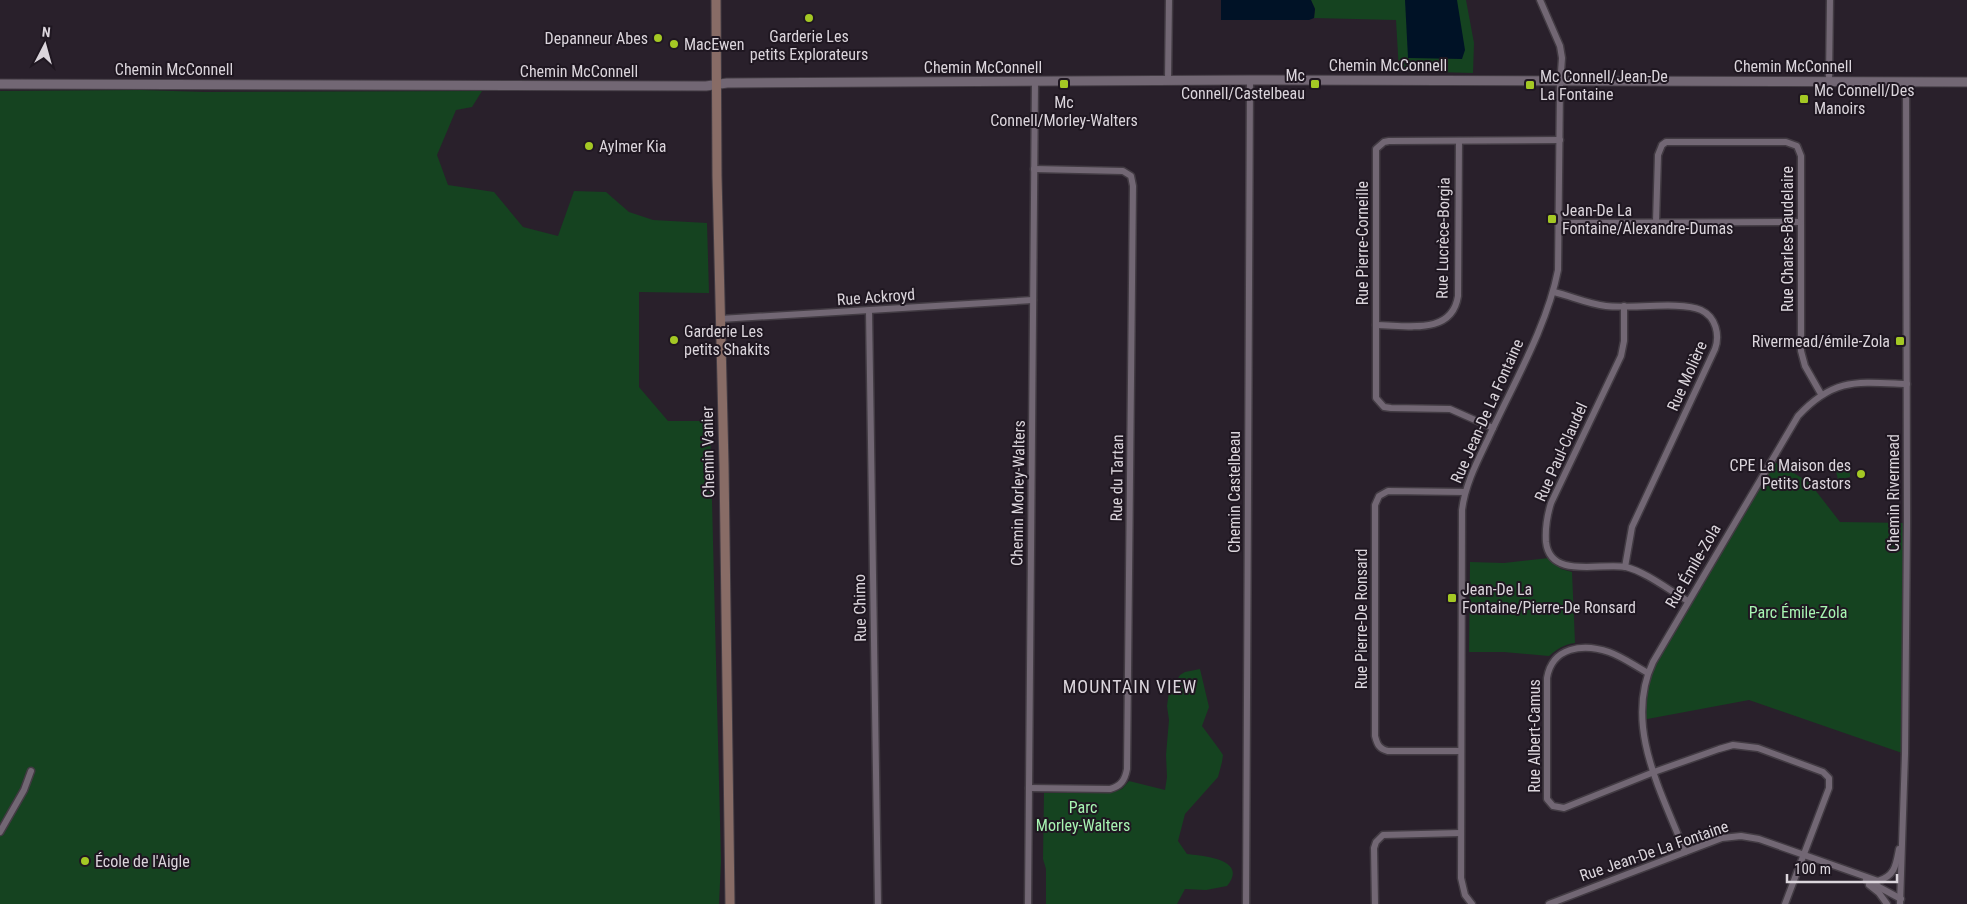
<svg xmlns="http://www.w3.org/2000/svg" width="1967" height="904" viewBox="0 0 1967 904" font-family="'Roboto Condensed',sans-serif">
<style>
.green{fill:#154320}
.water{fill:#001226}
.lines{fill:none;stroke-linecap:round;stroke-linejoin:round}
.minor-casing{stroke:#423b43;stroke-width:9}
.tertiary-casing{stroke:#423b43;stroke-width:11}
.secondary-casing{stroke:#423b43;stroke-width:11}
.minor{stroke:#726774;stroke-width:6}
.tertiary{stroke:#726774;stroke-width:9}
.secondary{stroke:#886c66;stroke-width:9}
.poi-dot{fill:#a4c824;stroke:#1f1721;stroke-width:2}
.labels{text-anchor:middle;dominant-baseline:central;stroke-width:4;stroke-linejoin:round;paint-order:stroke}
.poi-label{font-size:16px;fill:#dbd5dc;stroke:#1f1721;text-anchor:start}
.street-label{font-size:16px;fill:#dbd5dc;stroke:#1f1721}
.park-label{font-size:16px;fill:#a7f4b2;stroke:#1f1721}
.neighbourhood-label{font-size:18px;letter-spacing:1px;fill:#dbd5dc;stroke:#1f1721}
</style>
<rect width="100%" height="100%" fill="#29202b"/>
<g class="green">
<path d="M 1311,0 L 1466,0 L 1474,43 L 1473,73 L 1399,71 L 1396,20 L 1314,18 L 1315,9 Z"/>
<path d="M 140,90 L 205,92 L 482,91 L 472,107 L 456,110 L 437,155 L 448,185 L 494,192 L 523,227 L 558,236 L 574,191 L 606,192 L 629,212 L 653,220 L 707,223 L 709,293 L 639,292 L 639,387 L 668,421 L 710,421 L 721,861 L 719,904 L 0,904 L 0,91 Z"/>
<path d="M 1833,458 L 1840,462 L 1847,462 L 1850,468 L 1850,477 L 1838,480 Z"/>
<path d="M 1771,460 L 1809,482 L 1840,522 L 1907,523 L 1905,754 L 1749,700 L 1642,720 L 1648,673 Z"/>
<path d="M 1549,558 L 1561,569 L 1572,572 L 1575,643 C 1565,644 1557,649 1549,656 L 1504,652 L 1469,652 L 1470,562 L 1504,563 Z"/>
<path d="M 1200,669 L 1209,707 L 1202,726 L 1219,749 L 1223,755 L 1222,762 L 1218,777 L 1185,814 L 1178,841 L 1187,854 C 1203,856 1249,859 1227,886 L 1206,890 L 1185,889 L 1177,904 L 1046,904 L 1046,869 L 1043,859 L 1044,793 L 1109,793 L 1122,789 L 1129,781 L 1165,790 L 1167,777 L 1166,755 L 1169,720 L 1167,706 L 1169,692 L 1180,675 L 1185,672 Z"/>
</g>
<g class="water">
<path d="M 1221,0 L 1311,0 L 1315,9 L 1314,18 L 1309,20 L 1221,20 Z"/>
<path d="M 1405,0 L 1457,0 L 1465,50 L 1462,59 L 1408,58 Z"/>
</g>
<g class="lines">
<defs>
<g id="minor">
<path d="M 1168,80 L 1169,0"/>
<path d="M 1829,80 L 1830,0"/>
<path d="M 1656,222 L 1658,155 L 1662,145 L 1666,142 L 1786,142 L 1797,146 L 1801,156 L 1801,351 L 1805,366 L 1821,394"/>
<path d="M 1560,223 L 1800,222"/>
<path d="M 1554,292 C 1571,296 1588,304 1606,306 C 1630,309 1681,301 1701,310 C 1716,317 1720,335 1715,349 L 1632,527 L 1625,567"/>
<path d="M 1624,306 L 1624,341 L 1621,356 L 1551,503 C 1547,516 1545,528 1546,542 C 1550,580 1602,562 1626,567 C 1646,572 1670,591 1688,601"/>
<path d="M 869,311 L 878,904"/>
<path d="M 720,319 L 1033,300"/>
<path d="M 1376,325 C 1406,325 1452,336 1458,296 L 1459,141"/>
<path d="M 1493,428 L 1450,409 L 1391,408 L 1384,407 L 1376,398 L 1376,149 L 1384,142 L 1389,141 L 1560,140"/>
<path d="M 1648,673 C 1635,666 1623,657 1609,652 C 1583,643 1552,647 1547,678 L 1547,799 L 1553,806 L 1564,808 L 1654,772 L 1719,749 L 1733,745 L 1758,748 L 1823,772 L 1829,778 L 1829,788 L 1785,904"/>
<path d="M 1460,751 L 1388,751 C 1379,749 1377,744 1375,736 L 1375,505 L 1379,496 L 1388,491 L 1465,492"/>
<path d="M 1029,788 L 1110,789 C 1121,786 1125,780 1127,769 L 1133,186 L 1131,176 L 1123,171 L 1034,169"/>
<path d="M 0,832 L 24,790 L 31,771"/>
<path d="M 1685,852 C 1662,793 1623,725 1653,662 L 1798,416 C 1834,377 1858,382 1907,384"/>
<path d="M 1866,880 L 1901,899"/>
<path d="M 1869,885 L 1879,893 L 1887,904"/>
<path d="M 1028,904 L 1035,81"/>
<path d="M 1246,904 L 1250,80"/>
<path d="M 1375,904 L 1374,848 L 1376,842 L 1383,835 L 1460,833"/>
<path d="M 1472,904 L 1465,895 L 1461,878 L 1462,510 C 1465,485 1477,462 1488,439 C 1512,386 1547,327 1558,270 L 1560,86 L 1562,58 L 1560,46 L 1540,0"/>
<path d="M 1549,904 L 1722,838 L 1741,836 L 1759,839 L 1878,881 C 1895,876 1896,865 1899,849"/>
<path d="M 1900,904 L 1905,754 L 1907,523 L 1906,82"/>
</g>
<path id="tertiary" d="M 0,84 L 706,86 L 727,83 L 1250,80 L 1967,82"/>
<path id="secondary" d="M 716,0 L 717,176 L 724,465 L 730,904"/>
</defs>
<use href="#minor" class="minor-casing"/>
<use href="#tertiary" class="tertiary-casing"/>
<use href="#secondary" class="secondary-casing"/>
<use href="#minor" class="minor"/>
<use href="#tertiary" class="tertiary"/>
<use href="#secondary" class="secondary"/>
</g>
<g class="poi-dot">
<circle cx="809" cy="18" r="5"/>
<circle cx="658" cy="38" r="5"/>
<circle cx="674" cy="44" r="5"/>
<rect x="1059" y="79" width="10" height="10" rx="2.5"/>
<rect x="1310" y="79" width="10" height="10" rx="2.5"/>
<rect x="1525" y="80" width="10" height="10" rx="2.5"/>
<rect x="1799" y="94" width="10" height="10" rx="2.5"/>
<circle cx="589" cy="146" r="5"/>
<rect x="1547" y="214" width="10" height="10" rx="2.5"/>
<circle cx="674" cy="340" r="5"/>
<rect x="1895" y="336" width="10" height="10" rx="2.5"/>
<circle cx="1861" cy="474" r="5"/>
<rect x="1447" y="593" width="10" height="10" rx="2.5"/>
<circle cx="85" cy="861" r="5"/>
</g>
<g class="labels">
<g class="poi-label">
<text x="809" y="36" text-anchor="middle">Garderie Les<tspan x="809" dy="18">petits Explorateurs</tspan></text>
<text x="648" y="38" text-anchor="end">Depanneur Abes</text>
<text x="684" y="44">MacEwen</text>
<text x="1305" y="75" text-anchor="end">Mc<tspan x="1305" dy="18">Connell/Castelbeau</tspan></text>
<text x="1540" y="76">Mc Connell/Jean-De<tspan x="1540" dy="18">La Fontaine</tspan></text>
<text x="1814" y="90">Mc Connell/Des<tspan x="1814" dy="18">Manoirs</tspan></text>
<text x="1064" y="102" text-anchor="middle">Mc<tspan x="1064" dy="18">Connell/Morley-Walters</tspan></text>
<text x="599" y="146">Aylmer Kia</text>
<text x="1562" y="210">Jean-De La<tspan x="1562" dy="18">Fontaine/Alexandre-Dumas</tspan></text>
<text x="684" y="331">Garderie Les<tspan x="684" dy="18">petits Shakits</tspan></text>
<text x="1890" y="341" text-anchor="end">Rivermead/émile-Zola</text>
<text x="1851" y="465" text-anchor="end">CPE La Maison des<tspan x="1851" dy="18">Petits Castors</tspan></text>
<text x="1462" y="589">Jean-De La<tspan x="1462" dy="18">Fontaine/Pierre-De Ronsard</tspan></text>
<text x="95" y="861">École de l'Aigle</text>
</g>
<g class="street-label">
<text x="1388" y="65">Chemin McConnell</text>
<text x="1793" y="66">Chemin McConnell</text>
<text x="983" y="67">Chemin McConnell</text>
<text x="174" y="69">Chemin McConnell</text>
<text x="579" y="71">Chemin McConnell</text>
<text transform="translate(1443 238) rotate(-89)">Rue Lucrèce-Borgia</text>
<text transform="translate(1787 239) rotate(-90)">Rue Charles-Baudelaire</text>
<text transform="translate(1362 243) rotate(-90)">Rue Pierre-Corneille</text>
<text transform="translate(876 297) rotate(-4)">Rue Ackroyd</text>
<text transform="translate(1687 376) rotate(-66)">Rue Molière</text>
<text transform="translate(1487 411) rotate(-66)">Rue Jean-De La Fontaine</text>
<text transform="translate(708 452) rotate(-91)">Chemin Vanier</text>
<text transform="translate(1561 452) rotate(-66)">Rue Paul-Claudel</text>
<text transform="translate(1117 478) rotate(-89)">Rue du Tartan</text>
<text transform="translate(1234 492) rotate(-90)">Chemin Castelbeau</text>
<text transform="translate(1018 493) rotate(-89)">Chemin Morley-Walters</text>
<text transform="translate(1893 493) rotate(-90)">Chemin Rivermead</text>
<text transform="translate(1693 566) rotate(-60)">Rue Émile-Zola</text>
<text transform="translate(860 608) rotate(-91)">Rue Chimo</text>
<text transform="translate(1361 619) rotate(-90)">Rue Pierre-De Ronsard</text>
<text transform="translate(1534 736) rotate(-90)">Rue Albert-Camus</text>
<text transform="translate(1654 851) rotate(-19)">Rue Jean-De La Fontaine</text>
</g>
<g class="park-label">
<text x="1798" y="612">Parc Émile-Zola</text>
<text x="1083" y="807">Parc<tspan x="1083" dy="18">Morley-Walters</tspan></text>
</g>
<g class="neighbourhood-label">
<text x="1130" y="686">MOUNTAIN VIEW</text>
</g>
</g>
<g transform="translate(45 45) rotate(6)" stroke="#1f1721" stroke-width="4" paint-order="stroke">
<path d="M0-4L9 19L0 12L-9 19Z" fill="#dbd5dc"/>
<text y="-8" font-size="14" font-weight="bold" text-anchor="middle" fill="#dbd5dc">N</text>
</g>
<path d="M1787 874v8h110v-8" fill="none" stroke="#dbd5dc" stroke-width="2.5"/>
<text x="1794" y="874" font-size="15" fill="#dbd5dc" stroke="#1f1721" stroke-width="4" paint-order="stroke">100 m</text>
</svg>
